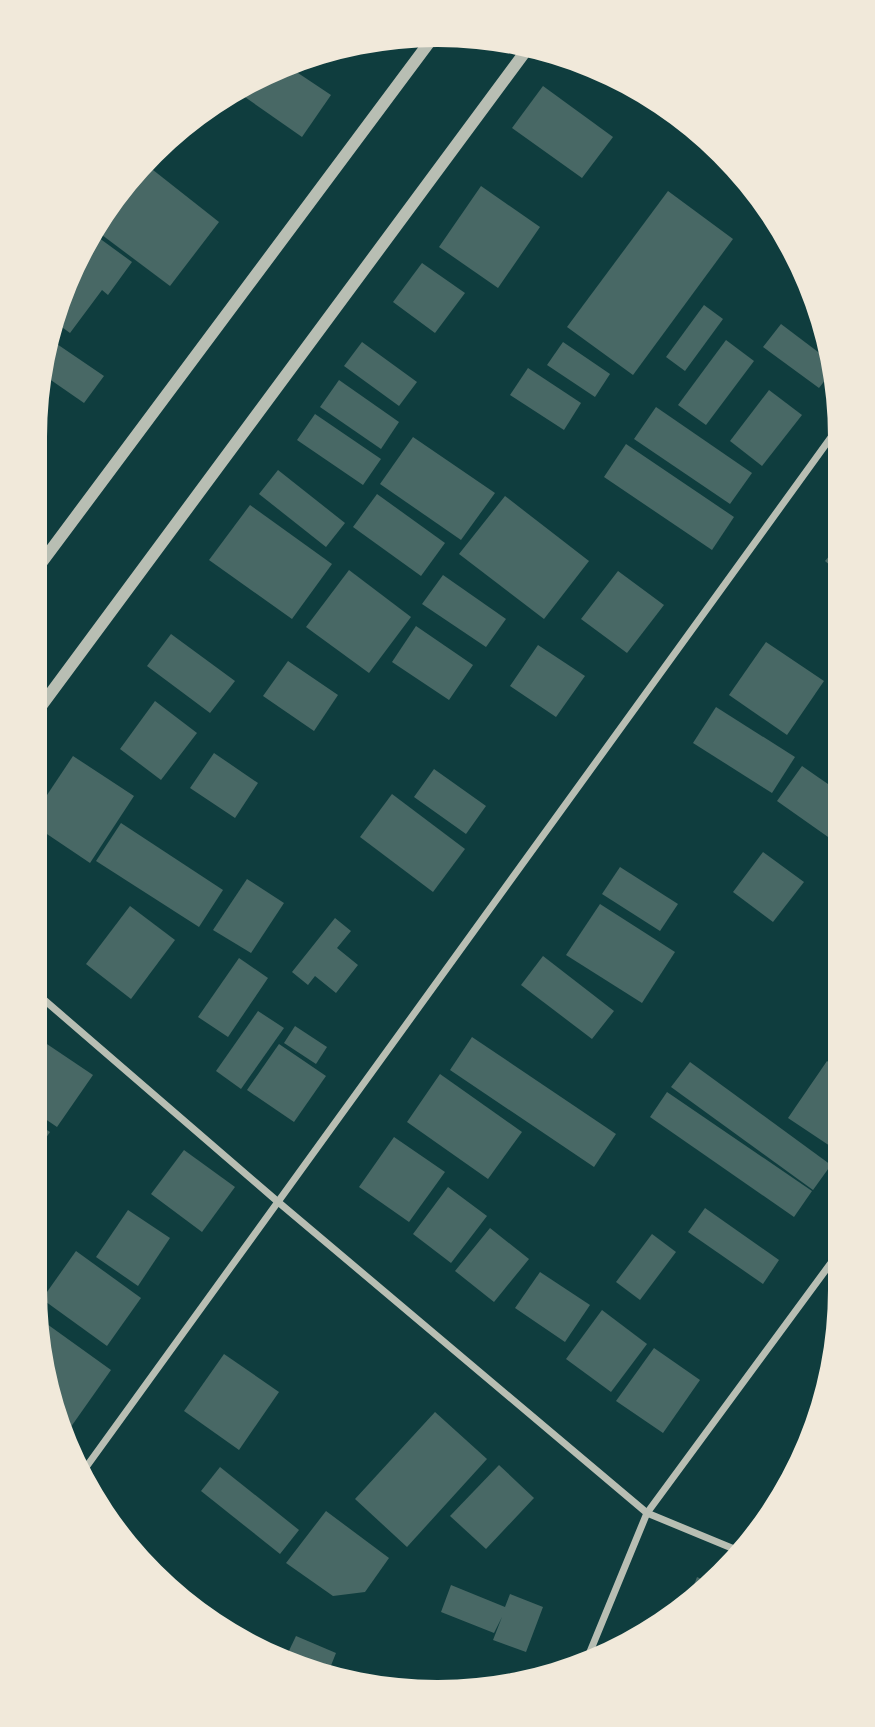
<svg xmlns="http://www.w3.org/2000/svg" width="875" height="1727" viewBox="0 0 875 1727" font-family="'Source Sans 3',sans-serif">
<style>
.building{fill:#486865}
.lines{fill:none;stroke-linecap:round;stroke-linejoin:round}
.minor{stroke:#b8beb3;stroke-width:7}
.tertiary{stroke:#b8beb3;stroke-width:12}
</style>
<rect width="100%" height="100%" fill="#0f3d3e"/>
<g class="building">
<path d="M 289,67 L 331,95 L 302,137 L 242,95 Z"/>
<path d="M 543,86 L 613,137 L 582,178 L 512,128 Z"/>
<path d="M 148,166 L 219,222 L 170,286 L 98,232 Z"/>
<path d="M 481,186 L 540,227 L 498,288 L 439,247 Z"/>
<path d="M 668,191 L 733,239 L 633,375 L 567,327 Z"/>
<path d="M 95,235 L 132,262 L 108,295 L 102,290 L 70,333 L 59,325 L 76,260 Z"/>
<path d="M 422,263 L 465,293 L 435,333 L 393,302 Z"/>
<path d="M 704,305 L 723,319 L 685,371 L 666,357 Z"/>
<path d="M 781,324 L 830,361 L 833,370 L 819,388 L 763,347 Z"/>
<path d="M 726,340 L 754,361 L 706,425 L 678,405 Z"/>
<path d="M 54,342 L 104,376 L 84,403 L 45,376 Z"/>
<path d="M 362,342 L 417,382 L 399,406 L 344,366 Z"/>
<path d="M 563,342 L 610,374 L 595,397 L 547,365 Z"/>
<path d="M 528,368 L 581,403 L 564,430 L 510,395 Z"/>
<path d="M 339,380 L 399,422 L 381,449 L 320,407 Z"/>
<path d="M 769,390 L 802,415 L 762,466 L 730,441 Z"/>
<path d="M 656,407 L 752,473 L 730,504 L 634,439 Z"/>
<path d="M 315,414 L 381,459 L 363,485 L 297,440 Z"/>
<path d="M 413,437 L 495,493 L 461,540 L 380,484 Z"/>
<path d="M 626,444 L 734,517 L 712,550 L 604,477 Z"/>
<path d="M 36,461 L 45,467 L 36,480 Z"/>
<path d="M 278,470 L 345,523 L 326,547 L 259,494 Z"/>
<path d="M 377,494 L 445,543 L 421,576 L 353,527 Z"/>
<path d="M 505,496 L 589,561 L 544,619 L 459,554 Z"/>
<path d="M 250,505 L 332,564 L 292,619 L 209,560 Z"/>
<path d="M 837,547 L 837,571 L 825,561 Z"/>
<path d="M 349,570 L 411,617 L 369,673 L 306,627 Z"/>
<path d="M 618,571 L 664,605 L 627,653 L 581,619 Z"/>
<path d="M 443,575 L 506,619 L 486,647 L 422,604 Z"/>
<path d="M 416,626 L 473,665 L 449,700 L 392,662 Z"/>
<path d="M 171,634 L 235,681 L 210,713 L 147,666 Z"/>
<path d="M 766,642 L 824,681 L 787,735 L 729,695 Z"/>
<path d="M 538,645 L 585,676 L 556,717 L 510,686 Z"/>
<path d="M 288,661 L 338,695 L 314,731 L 263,696 Z"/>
<path d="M 155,701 L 197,733 L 161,780 L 120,749 Z"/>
<path d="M 716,707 L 795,757 L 772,793 L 693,743 Z"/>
<path d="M 214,753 L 258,783 L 235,818 L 190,788 Z"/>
<path d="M 73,756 L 134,796 L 90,863 L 35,826 L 35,813 Z"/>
<path d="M 802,766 L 838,791 L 838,844 L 777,801 Z"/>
<path d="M 434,769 L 486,806 L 466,834 L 414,797 Z"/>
<path d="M 392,794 L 465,849 L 433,892 L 360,837 Z"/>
<path d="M 121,823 L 223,890 L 199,927 L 96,861 Z"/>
<path d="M 763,852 L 804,882 L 773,922 L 733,892 Z"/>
<path d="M 620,867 L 678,904 L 660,931 L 602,894 Z"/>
<path d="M 247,879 L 284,903 L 251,953 L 213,930 Z"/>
<path d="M 600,904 L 675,952 L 642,1003 L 566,955 Z"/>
<path d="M 130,906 L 175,940 L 131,999 L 86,964 Z"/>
<path d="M 335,918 L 351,931 L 337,948 L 358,965 L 336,993 L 315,976 L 308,985 L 292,972 Z"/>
<path d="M 543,956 L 614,1011 L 592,1039 L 521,985 Z"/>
<path d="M 239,958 L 268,978 L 228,1037 L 198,1017 Z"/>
<path d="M 258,1011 L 284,1028 L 241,1089 L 216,1071 Z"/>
<path d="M 295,1026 L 327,1047 L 316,1064 L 284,1043 Z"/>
<path d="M 35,1036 L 93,1075 L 57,1127 L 35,1112 Z"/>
<path d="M 472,1037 L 616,1134 L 594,1167 L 450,1070 Z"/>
<path d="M 279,1044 L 326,1076 L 294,1122 L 247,1090 Z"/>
<path d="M 827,1061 L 838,1069 L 839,1152 L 788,1118 Z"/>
<path d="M 690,1062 L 831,1165 L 813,1190 L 671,1087 Z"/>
<path d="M 440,1074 L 522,1132 L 488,1179 L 407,1122 Z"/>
<path d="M 667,1092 L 812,1191 L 794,1217 L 650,1117 Z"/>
<path d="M 35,1122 L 50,1132 L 35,1154 Z"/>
<path d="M 394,1137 L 445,1172 L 409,1222 L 359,1187 Z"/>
<path d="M 184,1150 L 235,1187 L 202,1232 L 151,1194 Z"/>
<path d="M 448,1187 L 487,1216 L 451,1263 L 413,1234 Z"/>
<path d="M 705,1208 L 779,1260 L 763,1284 L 688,1232 Z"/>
<path d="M 128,1210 L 170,1238 L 138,1286 L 96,1257 Z"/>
<path d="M 490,1228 L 529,1259 L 494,1302 L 455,1271 Z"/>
<path d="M 652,1234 L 676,1252 L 640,1300 L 616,1282 Z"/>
<path d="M 76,1251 L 141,1298 L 107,1346 L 42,1299 Z"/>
<path d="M 540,1272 L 590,1305 L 565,1342 L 515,1308 Z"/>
<path d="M 602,1310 L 647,1344 L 611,1392 L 566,1359 Z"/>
<path d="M 40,1319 L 111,1370 L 68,1431 L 60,1425 L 56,1419 Z"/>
<path d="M 654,1348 L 700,1380 L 663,1433 L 616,1401 Z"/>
<path d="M 224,1354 L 279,1392 L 239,1450 L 184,1411 Z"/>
<path d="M 435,1412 L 487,1459 L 407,1547 L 355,1499 Z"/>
<path d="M 499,1465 L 534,1498 L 486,1549 L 450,1516 Z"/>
<path d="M 220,1467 L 299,1530 L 280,1554 L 201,1491 Z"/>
<path d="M 326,1511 L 389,1558 L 365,1592 L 333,1596 L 286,1563 Z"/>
<path d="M 697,1577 L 710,1583 L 689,1598 Z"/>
<path d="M 451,1585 L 505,1607 L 510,1594 L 543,1607 L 526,1652 L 493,1640 L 502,1617 L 494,1633 L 441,1612 Z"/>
<path d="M 296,1636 L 336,1653 L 328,1673 L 286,1657 Z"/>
</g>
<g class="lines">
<g class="minor">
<path d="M 686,123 L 758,195"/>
<path d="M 35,992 L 277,1201 L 647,1513 L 739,1551"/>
<path d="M 84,1470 L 837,429"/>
<path d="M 587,1659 L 647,1513 L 839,1252"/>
</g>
<g class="tertiary">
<path d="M 36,570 L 431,40"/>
<path d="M 36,713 L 525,52"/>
</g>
</g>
<path d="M0 0H875V1727H0ZM437 47H438A390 390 0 0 1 828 437V1290A390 390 0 0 1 438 1680H437A390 390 0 0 1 47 1290V437A390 390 0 0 1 437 47Z" fill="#f1e9da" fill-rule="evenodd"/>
</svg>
